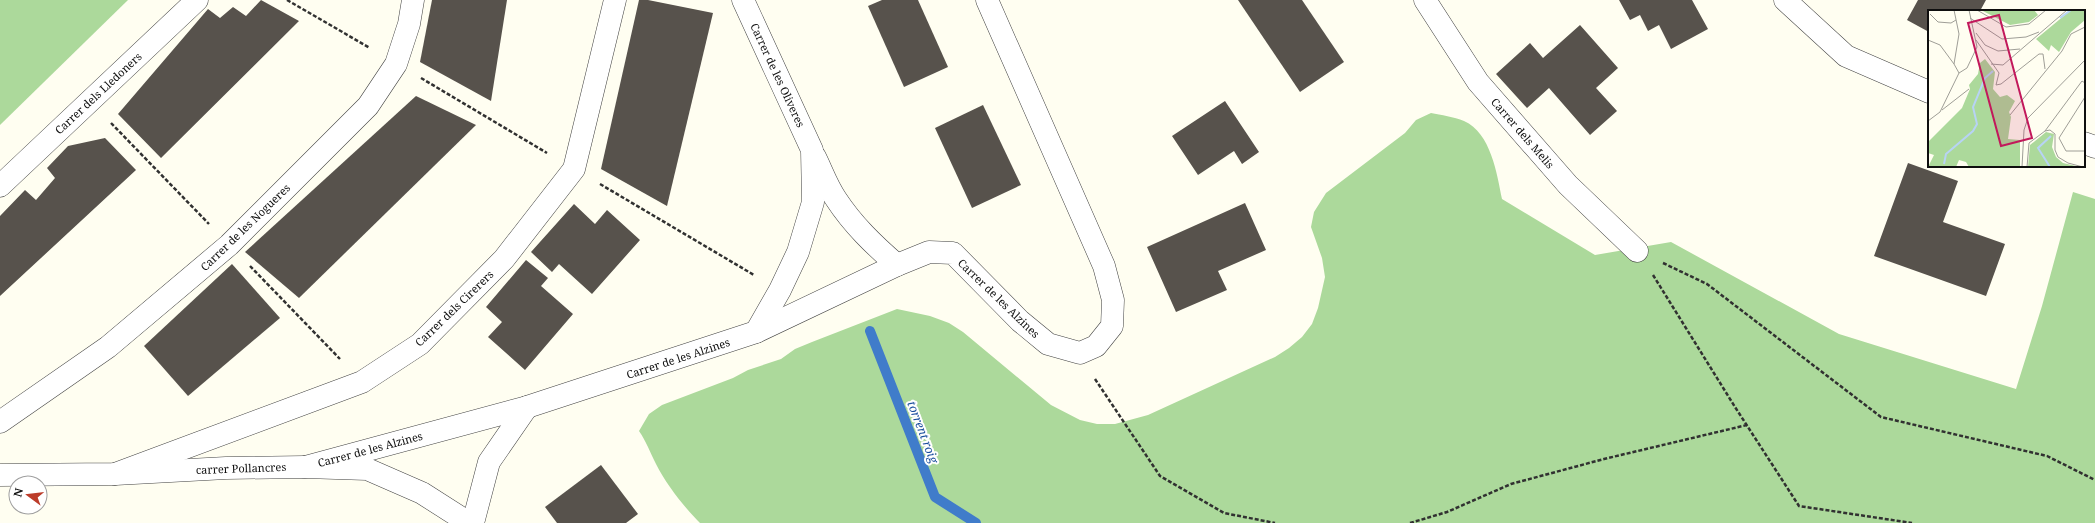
<svg xmlns="http://www.w3.org/2000/svg" width="2095" height="523" viewBox="0 0 2095 523" font-family="'Noto Serif',serif">
<style>
.forest{fill:#acd99b}
.lines{fill:none;stroke-linecap:round;stroke-linejoin:round}
.stream{stroke:#407cca;stroke-width:10}
.building{fill:#57524c}
.minor-casing{stroke:#424242;stroke-width:23}
.path{stroke:#313131;stroke-width:2.5;stroke-dasharray:4 2;stroke-linecap:butt}
.minor{stroke:#fff;stroke-width:22}
.labels{text-anchor:middle;dominant-baseline:central;stroke-width:4;stroke-linejoin:round;paint-order:stroke}
.street-label{font-size:11px;fill:#0f0f0f;stroke:#fff}
.water-label{font-size:12px;font-style:italic;fill:#1b4f9e;stroke:#fff}
.inset-river{fill:none;stroke:#b7d3f5;stroke-width:2}
.inset-road{fill:none;stroke:#9f9e97;stroke-width:1}
.view{fill:#c2185b;fill-opacity:0.15;stroke:#c2185b;stroke-width:2}
.inset-edge{fill:none;stroke:#0f0f0f;stroke-width:2}
</style>
<rect width="100%" height="100%" fill="#fffef1"/>
<g class="forest">
<path d="M 0,0 L 128,0 L 0,125 Z"/>
<path d="M 1431,113 C 1441,115 1454,117 1464,121 C 1491,133 1497,174 1502,199 L 1595,255 L 1671,242 L 1839,334 L 2016,389 L 2042,306 L 2073,192 L 2095,199 L 2095,523 L 700,523 C 684,507 666,484 656,464 C 650,452 646,441 639,431 L 649,414 L 662,405 L 733,378 L 748,370 L 781,359 L 795,349 L 812,342 L 897,309 L 930,316 L 949,323 L 963,332 L 1051,405 L 1080,420 L 1097,424 L 1115,424 L 1148,415 L 1275,357 L 1289,348 L 1302,337 L 1312,324 L 1318,308 L 1325,277 L 1322,258 L 1311,227 L 1314,212 L 1326,193 L 1405,133 L 1416,120 Z"/>
</g>
<g class="lines">
<path class="stream" d="M 870,331 L 935,497 L 976,523"/>
</g>
<g class="building">
<path d="M 261,0 L 299,21 L 161,158 L 118,114 L 208,9 L 220,18 L 233,7 L 246,16 Z"/>
<path d="M 432,0 L 507,0 L 491,101 L 420,62 Z"/>
<path d="M 639,0 L 648,0 L 713,13 L 667,206 L 601,169 Z"/>
<path d="M 882,0 L 918,0 L 948,67 L 904,87 L 868,6 Z"/>
<path d="M 1238,0 L 1302,0 L 1344,62 L 1300,92 Z"/>
<path d="M 1619,0 L 1692,0 L 1708,29 L 1671,49 L 1659,25 L 1648,31 L 1640,15 L 1630,20 Z"/>
<path d="M 1918,0 L 1986,0 L 1980,11 L 1929,11 L 1929,32 L 1907,20 Z"/>
<path d="M 1580,25 L 1618,68 L 1596,88 L 1617,111 L 1590,135 L 1549,88 L 1527,108 L 1496,74 L 1530,43 L 1543,58 Z"/>
<path d="M 416,96 L 476,125 L 299,298 L 245,252 Z"/>
<path d="M 1225,101 L 1259,152 L 1242,164 L 1234,151 L 1198,175 L 1172,136 Z"/>
<path d="M 983,105 L 1021,185 L 972,208 L 935,128 Z"/>
<path d="M 105,138 L 136,170 L 0,296 L 0,216 L 25,190 L 36,200 L 55,178 L 47,168 L 68,146 Z"/>
<path d="M 1908,163 L 1958,181 L 1943,222 L 2005,244 L 1986,296 L 1874,256 Z"/>
<path d="M 1245,203 L 1266,250 L 1218,271 L 1227,290 L 1176,312 L 1147,247 Z"/>
<path d="M 574,204 L 595,224 L 607,210 L 640,240 L 592,294 L 559,264 L 552,272 L 531,252 Z"/>
<path d="M 526,260 L 548,278 L 541,286 L 573,314 L 525,370 L 488,337 L 502,322 L 486,307 Z"/>
<path d="M 232,264 L 280,318 L 188,396 L 144,346 Z"/>
<path d="M 601,465 L 638,514 L 626,523 L 557,523 L 545,507 Z"/>
</g>
<g class="lines">
<defs>
<g id="minor">
<path d="M 743,0 L 812,150 L 813,202 L 798,252 L 780,290 L 756,332"/>
<path d="M 1425,0 L 1478,82 L 1568,185 L 1637,251"/>
<path d="M 1785,0 L 1846,56 L 1929,92"/>
<path d="M 2084,143 L 2095,147"/>
<path d="M 815,157 C 822,171 827,186 836,199 C 853,225 874,245 897,265"/>
<path d="M 0,186 L 197,0"/>
<path d="M 0,422 L 108,347 L 229,245 L 368,106 L 396,64 L 409,24 L 413,0"/>
<path d="M 305,467 L 527,407 L 756,332 L 897,265 L 929,252 L 953,253 L 1020,321 L 1048,344 L 1080,353 L 1096,346 L 1112,326 L 1113,300 L 1104,266 L 987,0"/>
<path d="M 115,474 L 362,382 L 420,344 L 504,259 L 574,169 L 615,0"/>
<path d="M 0,475 L 115,474 L 226,468 L 305,467 L 367,469 L 422,493 L 469,523"/>
<path d="M 473,523 L 489,462 L 527,407"/>
</g>
</defs>
<use href="#minor" class="minor-casing"/>
<g class="path">
<path d="M 287,0 L 370,48"/>
<path d="M 421,78 L 547,153"/>
<path d="M 111,123 L 209,224"/>
<path d="M 600,184 L 754,275"/>
<path d="M 1663,263 L 1707,284 L 1881,417 L 2047,456 L 2095,480"/>
<path d="M 250,266 L 340,359"/>
<path d="M 1653,275 L 1735,407 L 1799,506 L 1912,523"/>
<path d="M 1095,379 L 1160,476 L 1224,513 L 1275,523"/>
<path d="M 1410,523 L 1447,512 L 1511,484 L 1604,459 L 1747,425"/>
</g>
<use href="#minor" class="minor"/>
</g>
<g class="labels">
<g class="street-label">
<text transform="translate(778 75) rotate(65)">Carrer de les Oliveres</text>
<text transform="translate(98 93) rotate(-43)">Carrer dels Lledoners</text>
<text transform="translate(1523 133) rotate(49)">Carrer dels Melis</text>
<text transform="translate(245 227) rotate(-44)">Carrer de les Nogueres</text>
<text transform="translate(999 298) rotate(44)">Carrer de les Alzines</text>
<text transform="translate(454 308) rotate(-44)">Carrer dels Cirerers</text>
<text transform="translate(678 358) rotate(-18)">Carrer de les Alzines</text>
<text transform="translate(370 449) rotate(-15)">Carrer de les Alzines</text>
<text transform="translate(241 468) rotate(-2)">carrer Pollancres</text>
</g>
<g class="water-label">
<text transform="translate(923 432) rotate(69)">torrent roig</text>
</g>
</g>
<g transform="translate(1928 10)">
<rect width="157" height="157" fill="#fffef1"/>
<path d="M 53,0 L 106,0 L 110,5 L 101,12 L 82,15 ZM 143,0 L 157,0 L 157,10 L 143,22 L 131,42 L 123,35 L 121,41 L 108,29 ZM 57,49 L 67,62 L 65,79 L 72,87 L 79,85 L 87,91 L 81,102 L 83,107 L 80,129 L 92,130 L 92,157 L 41,157 L 38,152 L 31,150 L 28,157 L 0,157 L 6,145 L 0,143 L 0,132 L 34,98 L 42,79 L 41,75 L 50,64 L 52,53 ZM 118,122 L 126,124 L 124,137 L 128,147 L 135,153 L 152,157 L 100,157 L 102,135 Z" fill="#acd99b"/>
<path class="inset-river" d="M 132,8 L 143,0M 16,154 L 18,144 L 45,121 L 49,114 L 45,97 L 57,68 L 65,61M 122,157 L 110,138 L 123,126"/>
<path class="inset-road" d="M 49,0 L 78,17 L 101,14 L 118,0M 2,4 L 10,12 L 23,13 L 28,10M 42,8 L 74,29 L 98,27 L 111,22M 48,23 L 57,35 L 70,41 L 92,39M 0,30 L 12,35 L 26,54M 48,30 L 71,63 L 68,75 L 73,74 L 111,44 L 115,44 L 117,59M 63,54 L 75,55 L 139,0M 31,63 L 39,58 L 49,37 L 41,0M 14,100 L 41,79M 82,105 L 134,41 L 143,24 L 157,17M 0,111 L 12,102 L 31,63 L 26,54 L 31,24 L 26,0M 117,121 L 154,71 L 157,73M 131,128 L 157,87M 131,128 L 138,141 L 157,141M 94,157 L 96,120 L 100,108 L 157,50M 99,157 L 101,133 L 117,121 L 122,120 L 127,124 L 127,140 L 130,147 L 140,153 L 155,157"/>
<path class="view" d="M 71,5 L 104,128 L 73,136 L 40,13 Z"/>
<rect width="157" height="157" class="inset-edge"/>
</g>
<g transform="translate(28 495) rotate(285)"><circle r="19" fill="#ffffff" stroke="#9f9f9f"/>
<path d="M0-3L7 15L0 10L-7 15Z" fill="#bc3c2a"/>
<text y="-6" font-size="11" font-weight="bold" text-anchor="middle" fill="#0f0f0f">N</text>
</g>
</svg>
